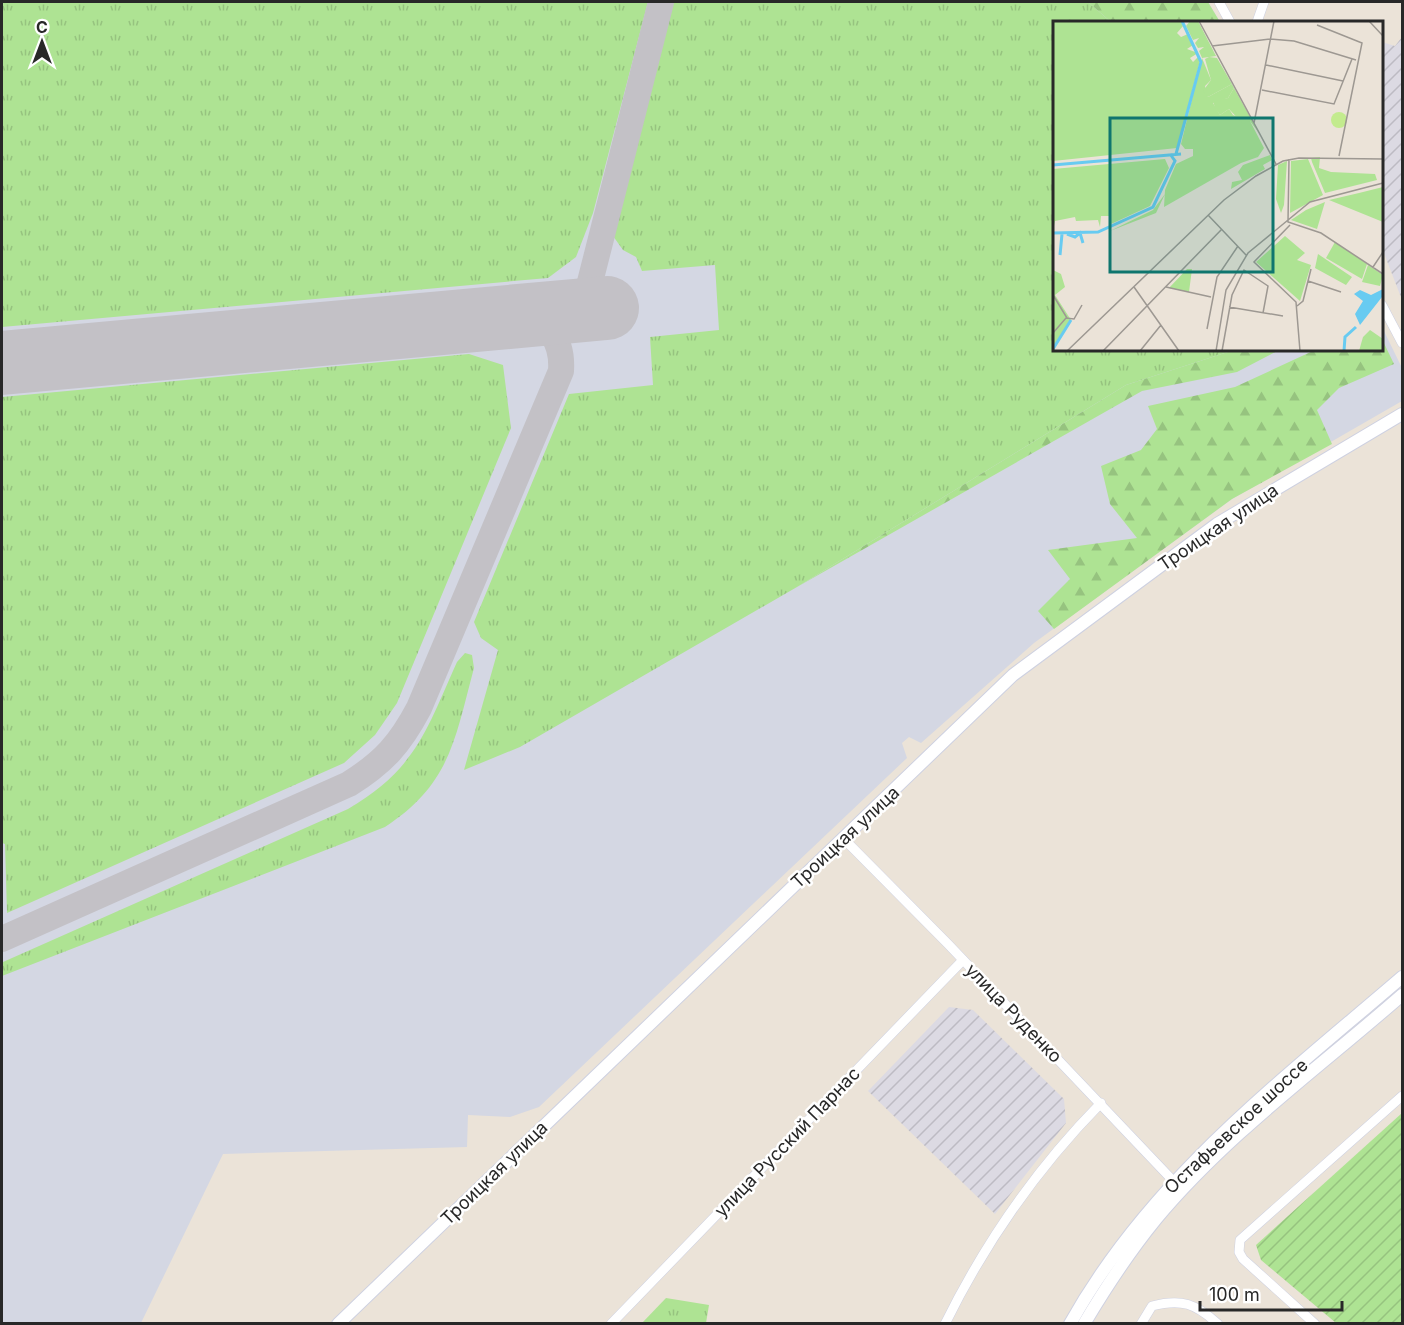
<svg xmlns="http://www.w3.org/2000/svg" width="1404" height="1325" viewBox="0 0 1404 1325" font-family="Inter,sans-serif">
<style>
.industrial{fill:url(#industrial-furrows)}
.airport{fill:#d4d7e3}
.grass{fill:url(#grass-tufts)}
.forest{fill:url(#forest-firs)}
.garden{fill:url(#garden-furrows)}
.lines{fill:none;stroke-linecap:round;stroke-linejoin:round}
.taxiway{stroke:#c3c1c6;stroke-width:26}
.runway{stroke:#c3c1c6;stroke-width:64}
.street-casing{stroke:#ced1e1;stroke-width:10}
.secondary-casing{stroke:#ced1e1;stroke-width:14}
.street{stroke:#fff;stroke-width:9}
.secondary{stroke:#fff;stroke-width:12}
.labels{text-anchor:middle;dominant-baseline:central;stroke-width:5;stroke-linejoin:round;paint-order:stroke}
.street-label{font-size:18px;fill:#282828;stroke:#fff}
.inset-river{fill:none;stroke:#68cbf1;stroke-width:3}
.inset-road{fill:none;stroke:#9d9892;stroke-width:1.5}
.view{fill:#0f766e;fill-opacity:0.15;stroke:#0f766e;stroke-width:3}
.inset-edge{fill:none;stroke:#282828;stroke-width:3}
</style>
<defs>
<pattern id="industrial-furrows" width="10" height="10" patternUnits="userSpaceOnUse" patternTransform="scale(1.5)"><rect width="10" height="10" fill="#dcdae3"/><path d="M-1 1l2-2M0 10L10 0M9 11l2-2" fill="none" stroke="#bdbbc3"/></pattern>
<pattern id="grass-tufts" width="24" height="20" patternUnits="userSpaceOnUse" patternTransform="scale(1.5)"><rect width="24" height="20" fill="#aee393"/><path d="M3 7l-1-3M5 7V3M7 7l1-3M15 17l-1-3M17 17v-4M19 17l1-3" fill="none" stroke="#96c37f"/></pattern>
<pattern id="forest-firs" width="22" height="20" patternUnits="userSpaceOnUse" patternTransform="scale(1.5)"><rect width="22" height="20" fill="#aee393"/><path d="M5 1l3.5 6h-7zM16 11l3.5 6h-7z" fill="#96c37f"/></pattern>
<pattern id="garden-furrows" width="10" height="10" patternUnits="userSpaceOnUse" patternTransform="scale(1.5)"><rect width="10" height="10" fill="#aee393"/><path d="M-1 1l2-2M0 10L10 0M9 11l2-2" fill="none" stroke="#96c37f"/></pattern>
</defs>
<rect width="100%" height="100%" fill="#ebe3d8"/>
<g class="industrial">
<path d="M 1402,37 L 1402,300 L 1382,248 L 1384,211 L 1382,210 L 1382,42 L 1395,46 Z"/>
<path d="M 949,1007 L 973,1010 L 1064,1099 L 1066,1123 L 995,1214 L 868,1091 Z"/>
</g>
<path class="airport" d="M 2,2 L 1208,2 L 1220,22 L 1054,22 L 1054,350 L 1382,350 L 1382,327 L 1402,368 L 1402,401 L 1232,499 L 1034,643 L 921,743 L 909,737 L 902,743 L 907,758 L 539,1107 L 510,1117 L 468,1115 L 467,1147 L 223,1154 L 141,1323 L 2,1324 Z"/>
<g class="grass">
<path d="M 2,2 L 648,2 L 593,213 L 576,257 L 548,278 L 2,327 Z"/>
<path d="M 668,2 L 1088,2 L 1111,22 L 1054,22 L 1054,350 L 1234,350 L 1126,385 L 797,587 L 520,747 L 464,770 L 498,650 L 481,638 L 474,622 L 569,394 L 653,385 L 650,337 L 719,330 L 715,265 L 642,271 L 636,257 L 623,250 L 608,229 Z"/>
<path d="M 469,354 L 503,365 L 511,428 L 397,703 L 375,735 L 344,763 L 7,913 L 5,844 L 2,843 L 2,397 Z"/>
<path d="M 465,653 L 472,655 L 474,668 C 455,738 451,784 385,827 L 2,976 L 3,962 L 348,809 C 416,769 426,731 457,662 Z"/>
<path d="M 666,1298 L 709,1305 L 706,1323 L 642,1323 Z"/>
</g>
<g class="forest">
<path d="M 1088,2 L 1208,2 L 1220,22 L 1111,22 Z"/>
<path d="M 1382,339 L 1394,364 L 1339,388 L 1317,410 L 1332,444 L 1232,499 L 1054,629 L 1038,611 L 1070,579 L 1048,550 L 1137,538 L 1110,504 L 1101,466 L 1141,450 L 1157,429 L 1148,406 L 1235,387 L 1315,350 L 1382,350 Z"/>
<path d="M 1234,350 L 1279,350 L 1237,372 L 1142,391 L 797,587 L 1126,385 Z"/>
</g>
<path class="garden" d="M 1402,1113 L 1402,1323 L 1336,1323 L 1261,1260 L 1256,1245 Z"/>
<g class="lines">
<g class="taxiway">
<path d="M 570,311 L 586,292 L 590,282 L 661,2"/>
<path d="M 2,939 L 349,784 C 384,762 400,744 419,708 L 561,371 C 563,340 549,323 520,315"/>
</g>
<path class="runway" d="M 2,363 L 607,308"/>
<defs>
<g id="street">
<path d="M 1219,2 L 1230,22"/>
<path d="M 1257,22 L 1264,2"/>
<path d="M 1382,305 L 1402,343"/>
<path d="M 844,839 L 948,944 L 1179,1187"/>
<path d="M 611,1324 L 963,960"/>
<path d="M 945,1324 C 985,1243 1038,1167 1101,1103"/>
<path d="M 1141,1324 L 1152,1306 C 1182,1298 1196,1304 1218,1324"/>
<path d="M 1315,1324 L 1243,1259 L 1239,1252 L 1240,1240 L 1402,1096"/>
</g>
<g id="secondary">
<path d="M 338,1324 L 1013,675 L 1217,524 L 1402,414"/>
<path d="M 1070,1324 C 1150,1180 1280,1082 1402,977"/>
<path d="M 1084,1324 C 1106,1287 1129,1252 1156,1219 C 1227,1134 1320,1067 1402,995"/>
</g>
</defs>
<use href="#street" class="street-casing"/>
<use href="#secondary" class="secondary-casing"/>
<use href="#street" class="street"/>
<use href="#secondary" class="secondary"/>
</g>
<g class="labels">
<g class="street-label">
<text transform="translate(1218 527) rotate(-34)">Троицкая улица</text>
<text transform="translate(845 837) rotate(-43)">Троицкая улица</text>
<text transform="translate(1014 1013) rotate(46)">улица Руденко</text>
<text transform="translate(1236 1126) rotate(-43)">Остафьевское шоссе</text>
<text transform="translate(787 1142) rotate(-46)">улица Русский Парнас</text>
<text transform="translate(494 1173) rotate(-44)">Троицкая улица</text>
</g>
</g>
<g transform="translate(1053 21)">
<rect width="330" height="330" fill="#ebe3d8"/>
<path d="M 0,0 L 128,0 L 130,5 L 124,12 L 128,16 L 135,13 L 140,24 L 134,28 L 145,32 L 137,37 L 140,41 L 146,35 L 147,40 L 124,127 L 0,140 ZM 137,0 L 145,0 L 163,35 L 149,37 L 146,30 L 151,26 L 145,27 L 142,22 L 146,17 L 140,19 L 133,5 ZM 149,37 L 158,59 L 152,65 L 155,76 L 179,63 L 181,67 L 175,77 L 160,82 L 167,94 L 176,88 L 180,94 L 197,100 L 211,127 L 205,136 L 188,142 L 111,186 L 112,169 L 123,143 L 140,135 L 140,128 L 132,128 L 128,123 ZM 267,136 L 266,147 L 278,151 L 322,153 L 324,159 L 272,172 L 259,141 L 258,137 ZM 112,138 L 116,147 L 97,185 L 58,203 L 58,195 L 48,195 L 47,206 L 45,199 L 23,200 L 22,196 L 2,200 L 0,210 L 0,148 ZM 255,138 L 270,174 L 237,192 L 238,140 ZM 330,166 L 330,201 L 276,179 L 306,172 ZM 112,173 L 103,192 L 57,210 L 100,189 ZM 272,181 L 264,208 L 238,199 L 253,189 ZM 315,244 L 330,254 L 327,265 L 309,261 ZM 134,248 L 139,248 L 136,271 L 116,267 ZM 317,309 L 330,318 L 330,330 L 306,330 L 310,316 Z" fill="#aee393"/>
<path d="M 156,36 L 164,37 L 179,63 L 155,76 L 150,70 L 158,59 L 152,38 ZM 181,67 L 206,112 L 197,100 L 190,103 L 176,88 L 167,94 L 162,87 L 160,80 L 175,77 ZM 217,134 L 219,139 L 210,144 L 212,148 L 178,168 L 179,161 L 189,159 L 185,151 L 190,144 ZM 234,140 L 231,184 L 228,192 L 223,178 L 225,144 Z" fill="#aee393"/>
<path d="M 232,215 L 252,232 L 244,239 L 258,244 L 247,280 L 203,241 ZM 282,221 L 314,243 L 309,258 L 273,237 ZM 265,233 L 299,256 L 293,264 L 262,247 ZM 0,249 L 8,253 L 12,266 L 2,274 L 18,299 L 0,328 Z" fill="#aee393"/>
<path d="M278 99a8 8 0 1 1 16 0a8 8 0 1 1-16 0Z" fill="#c3eb8e"/>
<path d="M 330,268 L 329,276 L 307,304 L 302,293 L 310,280 L 301,273 L 307,269 L 318,274 Z" fill="#68cbf1"/>
<path class="inset-river" d="M 123,133 L 148,41 L 129,0M 0,144 L 128,133M 0,212 L 45,211 L 100,186 L 122,140 L 117,133M 14,213 L 22,216 L 27,212 L 30,222M 7,234 L 9,213M 0,328 L 18,299M 291,330 L 292,316 L 303,306"/>
<path class="inset-road" d="M 146,0 L 223,143M 316,0 L 330,15M 264,4 L 309,22 L 286,135M 159,25 L 217,18 L 241,20 L 303,39M 213,44 L 290,60M 209,69 L 281,83 L 299,38M 201,102 L 221,0M 236,138 L 235,201 L 268,212 L 330,253M 155,194 L 193,234M 237,204 L 201,241 L 243,281 L 247,330M 320,246 L 330,231M 255,260 L 288,271M 81,266 L 126,330M 113,266 L 158,276M 0,274 L 14,297M 244,285 L 250,280 L 258,248M 176,286 L 230,295M 154,308 L 164,256 L 185,225M 0,312 L 13,297 L 21,298 L 29,284M 14,330 L 171,179 L 203,155 L 230,140 L 246,137 L 330,138M 50,330 L 169,208M 87,330 L 108,304M 163,330 L 173,269 L 195,232 L 257,181 L 330,162M 169,330 L 179,274 L 191,249 L 215,265 L 210,292"/>
<path class="view" d="M 57,97 L 220,97 L 220,251 L 57,251 Z"/>
<rect width="330" height="330" class="inset-edge"/>
</g>
<rect width="1404" height="1325" fill="none" stroke="#282828" stroke-width="6"/>
<g transform="translate(42 42)" stroke="#ffffff" stroke-width="4.5" paint-order="stroke">
<path d="M0-4.5L10 22L0 15L-10 22Z" fill="#282828"/>
<text y="-9" font-size="16" font-weight="bold" text-anchor="middle" fill="#282828">С</text>
</g>
<path d="M1200 1301v9h142v-9" fill="none" stroke="#282828" stroke-width="3"/>
<text x="1209" y="1301" font-size="18" fill="#282828" stroke="#ffffff" stroke-width="4.5" paint-order="stroke">100 m</text>
</svg>
